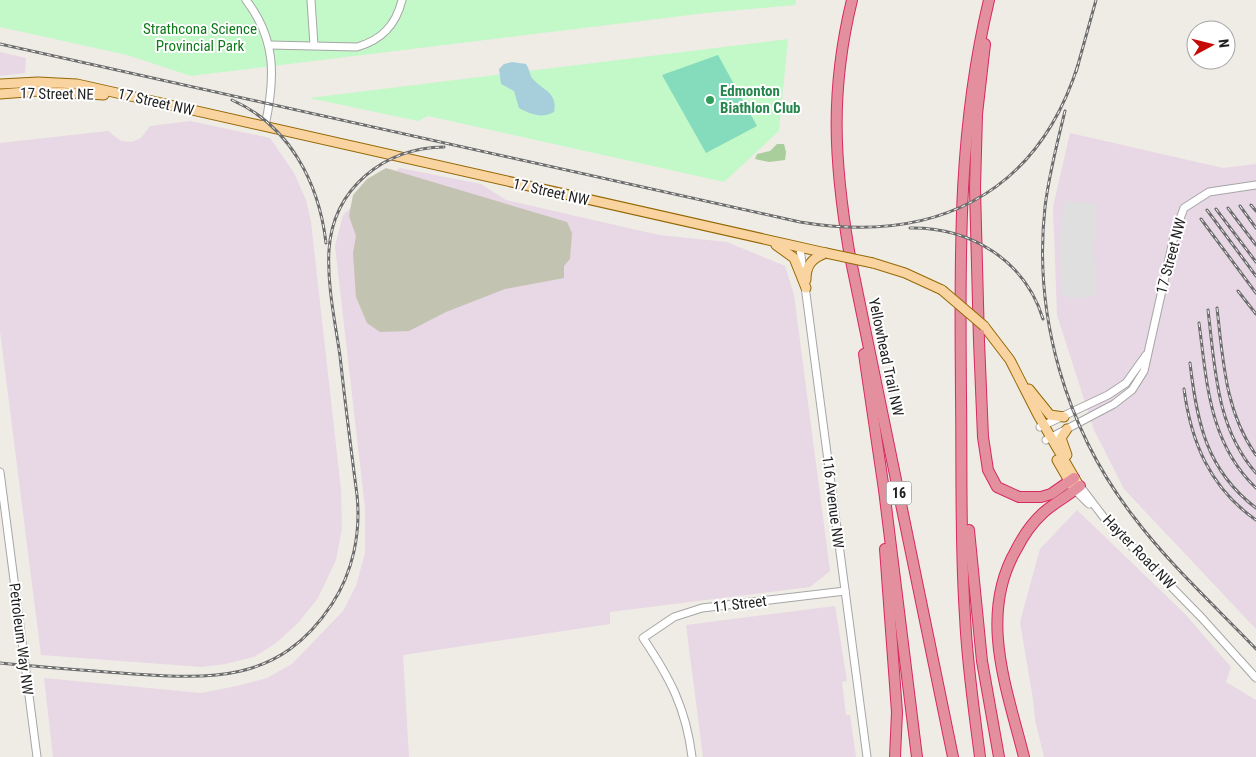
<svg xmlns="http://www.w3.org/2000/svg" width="1256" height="757" viewBox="0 0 1256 757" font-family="'Roboto Condensed',sans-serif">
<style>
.industrial{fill:#e8d7e4}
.construction{fill:#c3c3b1}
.forest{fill:#a9cd9b}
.park{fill:#c3f8c9}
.pitch{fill:#85dcbc}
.parking{fill:#dfdfdf}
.water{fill:#a7cedb}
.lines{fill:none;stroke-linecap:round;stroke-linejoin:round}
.minor-casing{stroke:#a6a6a6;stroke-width:9}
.major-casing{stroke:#946805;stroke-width:11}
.highway-casing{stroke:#d62a61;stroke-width:12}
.minor{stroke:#fff;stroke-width:7}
.major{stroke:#f9d4a0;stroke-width:9}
.highway{stroke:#e48f9d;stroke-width:10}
.rail-casing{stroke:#6d6d6d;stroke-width:3}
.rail{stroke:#fff;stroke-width:1;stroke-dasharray:4;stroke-linecap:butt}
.major-bridge-casing{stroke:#946805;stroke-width:11;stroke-linecap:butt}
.major-bridge{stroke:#f9d4a0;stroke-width:9}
.leisure-dot{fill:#2e9e5b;stroke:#fff;stroke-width:2}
.labels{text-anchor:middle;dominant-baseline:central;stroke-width:4;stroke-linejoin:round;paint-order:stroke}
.shield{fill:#fff;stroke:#626262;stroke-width:1}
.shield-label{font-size:14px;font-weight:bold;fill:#1f1f1f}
.park-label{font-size:15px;fill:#0f7a1a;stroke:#fff}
.leisure-label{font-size:15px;font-weight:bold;fill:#27864d;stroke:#fff;text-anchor:start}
.street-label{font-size:15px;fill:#1f1f1f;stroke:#fff}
</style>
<rect width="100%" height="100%" fill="#efece5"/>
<g class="industrial">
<path d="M 0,52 L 26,58 L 25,73 L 0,76 Z"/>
<path d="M 190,121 L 270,138 L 294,173 L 306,200 L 311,222 L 341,490 L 342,529 L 336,560 L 318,598 L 298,623 L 276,643 L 254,657 L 225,664 L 202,667 L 41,655 L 0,331 L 0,143 L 108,131 L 121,141 L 132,142 L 141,138 L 150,126 Z"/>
<path d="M 1070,133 L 1223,168 L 1256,164 L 1256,629 L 1124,489 L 1094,430 L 1057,315 L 1053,207 Z"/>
<path d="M 400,168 L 481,184 L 506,200 L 659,235 L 727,242 L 785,266 L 794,295 L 830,571 L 810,587 L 610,612 L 610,624 L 403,655 L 409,757 L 53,757 L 44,678 L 201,693 L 237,686 L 267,678 L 292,664 L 343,611 L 356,586 L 365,553 L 365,508 L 335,246 L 343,215 L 375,184 Z"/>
<path d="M 1077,510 L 1184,613 L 1231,667 L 1226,682 L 1256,700 L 1256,757 L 1044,757 L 1035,720 L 1033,699 L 1020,622 L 1040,549 Z"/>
<path d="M 835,606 L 847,681 L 842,682 L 846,715 L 850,715 L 856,757 L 703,757 L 686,625 Z"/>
</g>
<path class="construction" d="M 386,168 L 567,222 L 572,233 L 570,259 L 564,266 L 564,278 L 505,289 L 446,312 L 409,331 L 380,332 L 367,323 L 356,297 L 353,253 L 356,236 L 349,216 L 353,195 L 367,179 Z"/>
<path class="forest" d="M 777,144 L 784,144 L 786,152 L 785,160 L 769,162 L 755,159 L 757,154 L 770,151 Z"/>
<g class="park">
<path d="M 0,0 L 796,0 L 795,5 L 706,13 L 191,76 L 127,55 L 0,27 Z"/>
<path d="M 788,39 L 779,131 L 724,182 L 428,116 L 418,121 L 309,98 Z"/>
</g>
<path class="pitch" d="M 718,55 L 757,126 L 706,153 L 662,75 Z"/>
<path class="parking" d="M 1065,201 L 1097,204 L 1094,246 L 1096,296 L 1069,299 L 1069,295 L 1061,296 L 1060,236 Z"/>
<path class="water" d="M 512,62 L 526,64 C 529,68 530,75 532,78 C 543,91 558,92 554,112 C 542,119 530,114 519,108 L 514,91 L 501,84 L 499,69 L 504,64 Z"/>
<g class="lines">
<defs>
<g id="minor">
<path d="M 246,0 C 277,40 275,79 265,126"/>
<path d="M 311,0 L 314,45"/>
<path d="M 269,45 L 357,47 C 382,40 396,25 402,0"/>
<path d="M 800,248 L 867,757"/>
<path d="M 1040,427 L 1108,395 L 1126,383 L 1146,355"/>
<path d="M 1046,440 L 1114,404 L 1132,390 L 1144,371 L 1175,232 L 1184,208 L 1209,192 L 1256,185"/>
<path d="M 0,472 L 37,757"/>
<path d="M 1080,486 L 1105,519 L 1201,617 L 1256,678"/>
<path d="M 1075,490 L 1089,504"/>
<path d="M 692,757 C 686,708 670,678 643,638 L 674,617 L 702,608 L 845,591"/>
</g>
<g id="major">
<path d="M 0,84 L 38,82 L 77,84 L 826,253"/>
<path d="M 0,94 L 39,91 L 104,95"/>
<path d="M 776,245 L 794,258 L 806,288"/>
<path d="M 873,263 L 905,273 L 942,290"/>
<path d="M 806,280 C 806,265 812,258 826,253"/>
<path d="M 984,326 L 1010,360 L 1038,415 L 1078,484"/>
<path d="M 1029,389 L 1050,415 L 1064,417"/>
<path d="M 1067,429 L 1061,438 L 1067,455"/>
<path d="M 1057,460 L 1072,486"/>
</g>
<g id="highway">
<path d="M 852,0 C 830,90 834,161 849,251 L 953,757"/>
<path d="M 985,44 L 977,114 L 975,189 L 979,341 L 983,437 L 988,470 L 997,487 L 1019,497 L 1041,497 L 1051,494 L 1074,478"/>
<path d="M 864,354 L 884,490 L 917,757"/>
<path d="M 969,530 L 982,661 L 999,757"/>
<path d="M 885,549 L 897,712 L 895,757"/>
<path d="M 980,757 C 974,710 967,663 965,616 C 960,543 962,469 961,395 C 960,259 957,134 989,0"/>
<path d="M 1024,757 C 1007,689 978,616 1016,550 C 1023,536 1031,524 1043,513 C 1054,503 1068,496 1080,486"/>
</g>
</defs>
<use href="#minor" class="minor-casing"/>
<use href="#major" class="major-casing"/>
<use href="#highway" class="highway-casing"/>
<use href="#minor" class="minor"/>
<use href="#major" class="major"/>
<use href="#highway" class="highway"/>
<defs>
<g id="rail">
<path d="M 0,44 L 800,222 C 932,244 1036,197 1078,65"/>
<path d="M 1076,72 L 1096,0"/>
<path d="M 232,100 C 290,126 319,183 326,243"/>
<path d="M 1065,111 C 1057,143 1049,174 1045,207 C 1033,316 1066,429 1133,516 C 1169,564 1214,605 1256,649"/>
<path d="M 1251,205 L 1256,211"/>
<path d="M 1240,206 L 1256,228"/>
<path d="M 1228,208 L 1256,245"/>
<path d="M 1216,209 L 1256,262"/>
<path d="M 1207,210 L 1256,276"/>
<path d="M 1201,219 L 1256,293"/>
<path d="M 910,228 C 970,227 1025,260 1043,319"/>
<path d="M 1238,291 L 1256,314"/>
<path d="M 1217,308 C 1223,359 1225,412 1256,455"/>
<path d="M 1208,310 C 1215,367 1216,428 1256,473"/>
<path d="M 1199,323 C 1207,383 1209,443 1256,488"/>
<path d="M 1190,363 C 1197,422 1206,470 1256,508"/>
<path d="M 1184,389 C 1191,442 1210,488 1256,520"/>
<path d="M 0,663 C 40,667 81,670 121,673 C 207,679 278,686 332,604 C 353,572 361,533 357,495 C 351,449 345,402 340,356 C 335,321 327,285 329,250 C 333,188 384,148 444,147"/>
</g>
</defs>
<use href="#rail" class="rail-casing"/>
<use href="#rail" class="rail"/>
<defs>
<g id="major-bridge">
<path d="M 826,253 L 873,263"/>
<path d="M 942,290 L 984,326"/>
</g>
</defs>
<use href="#major-bridge" class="major-bridge-casing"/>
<use href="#major-bridge" class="major-bridge"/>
</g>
<circle class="leisure-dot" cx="710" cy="100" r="5"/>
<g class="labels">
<rect class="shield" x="886.5" y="481.5" width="25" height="23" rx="4"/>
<g class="shield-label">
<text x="899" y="493">16</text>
</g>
<g class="park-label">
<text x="200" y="29">Strathcona Science<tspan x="200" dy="17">Provincial Park</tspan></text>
</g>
<g class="leisure-label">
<text x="720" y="91">Edmonton<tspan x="720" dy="17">Biathlon Club</tspan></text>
</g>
<g class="street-label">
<text transform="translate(57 94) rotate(1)">17 Street NE</text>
<text transform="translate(156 102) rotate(13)">17 Street NW</text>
<text transform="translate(551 192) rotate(13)">17 Street NW</text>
<text transform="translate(1171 256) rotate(-75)">17 Street NW</text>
<text transform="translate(886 357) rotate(78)">Yellowhead Trail NW</text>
<text transform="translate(833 502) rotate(83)">116 Avenue NW</text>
<text transform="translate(1139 552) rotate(46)">Hayter Road NW</text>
<text transform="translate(740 604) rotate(-7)">11 Street</text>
<text transform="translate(21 639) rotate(83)">Petroleum Way NW</text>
</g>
</g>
<g transform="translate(1211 45) rotate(83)"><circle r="24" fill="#ffffff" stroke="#a5a5a5"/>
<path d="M0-4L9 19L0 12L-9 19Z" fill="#c70a06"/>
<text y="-8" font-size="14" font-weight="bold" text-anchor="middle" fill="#1f1f1f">N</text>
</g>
</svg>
